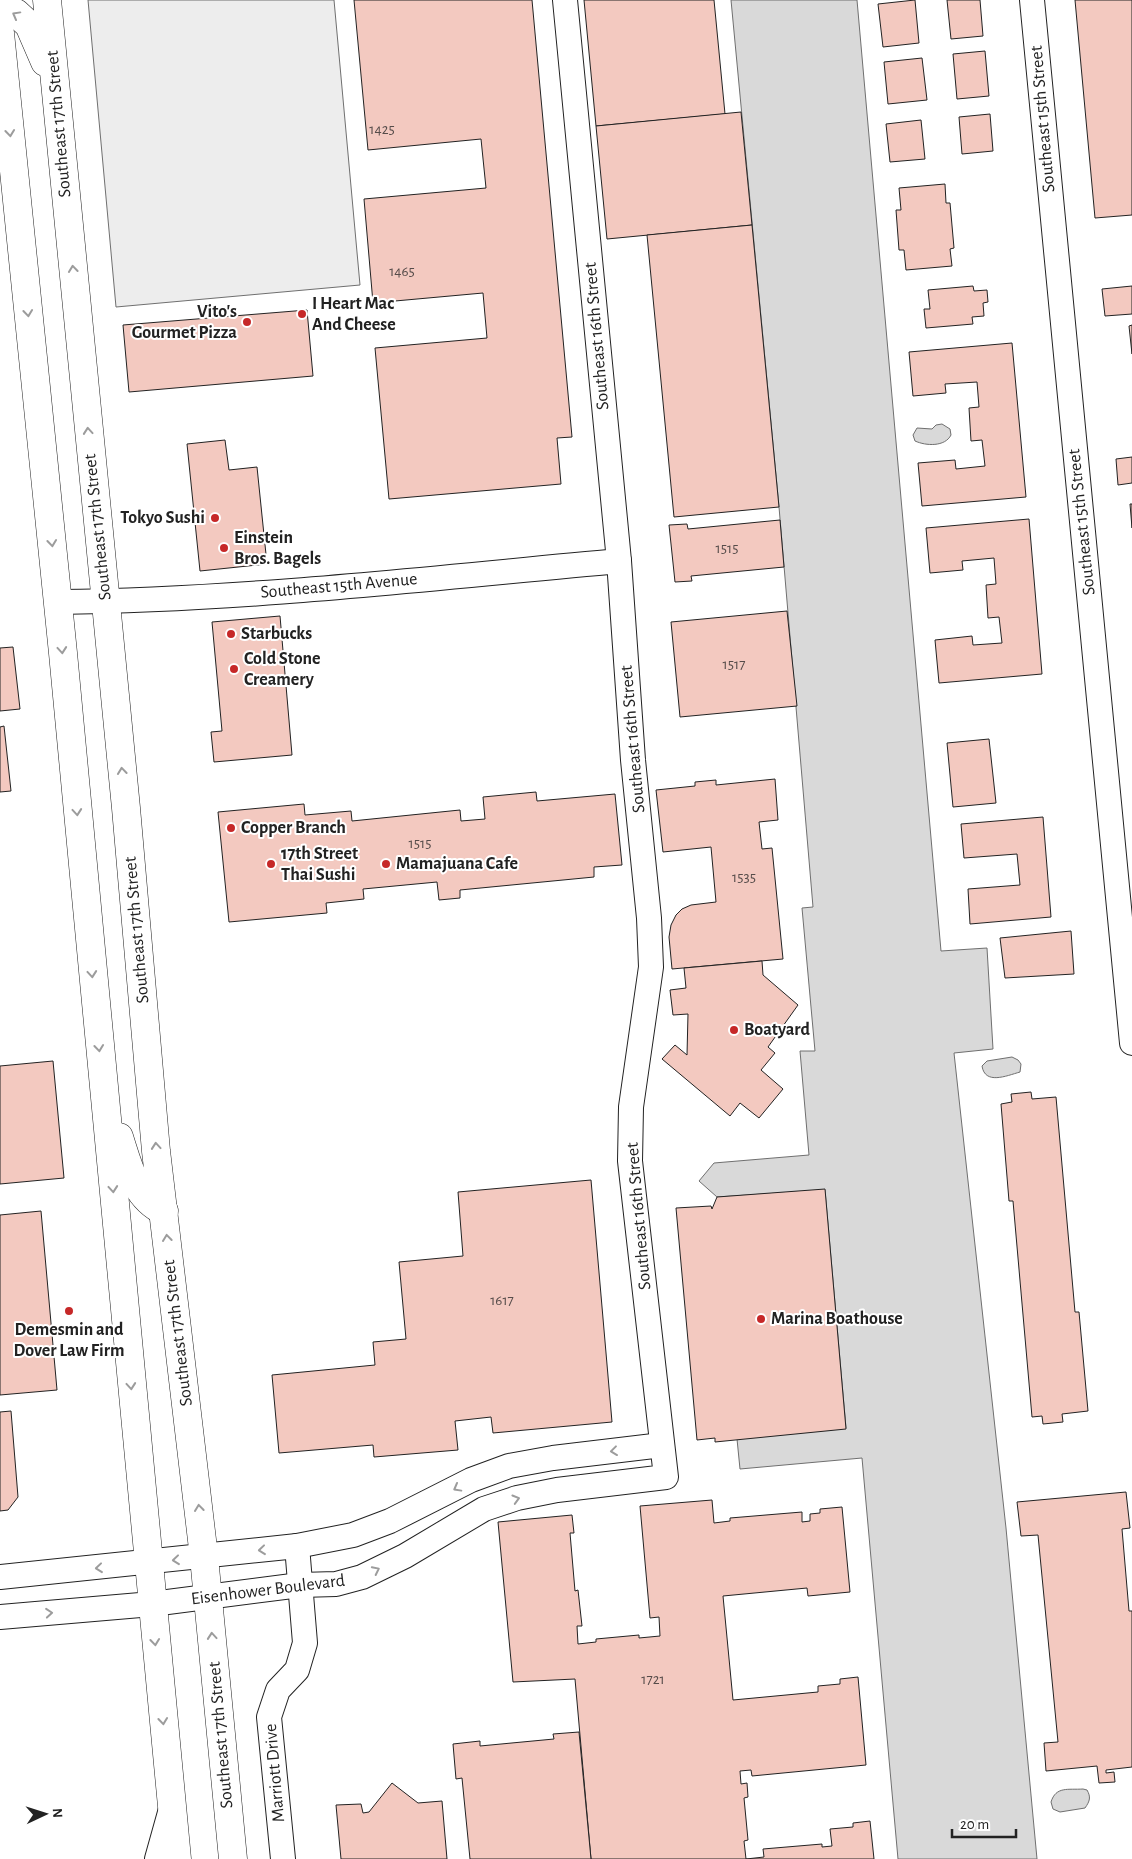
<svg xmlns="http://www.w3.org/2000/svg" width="1132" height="1859" viewBox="0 0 1132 1859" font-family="'Alegreya Sans',sans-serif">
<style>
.parking{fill:#ededed;stroke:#6f6f6f}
.water{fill:#d9d9d9;stroke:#6f6f6f}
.building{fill:#f3c9c0;stroke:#222}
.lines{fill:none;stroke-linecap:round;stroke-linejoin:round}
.minor-casing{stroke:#222;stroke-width:26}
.major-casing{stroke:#222;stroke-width:29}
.minor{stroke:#fff;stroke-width:24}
.major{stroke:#fff;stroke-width:28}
.oneway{stroke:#9c9c9c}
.poi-dot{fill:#c62828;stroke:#fff;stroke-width:2}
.labels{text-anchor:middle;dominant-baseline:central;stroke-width:4;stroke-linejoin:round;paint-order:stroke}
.number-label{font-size:15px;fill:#564c4a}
.street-label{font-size:18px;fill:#222;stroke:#fff}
.poi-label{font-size:18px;font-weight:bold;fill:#222;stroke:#fff;text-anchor:start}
</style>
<rect width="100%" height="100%" fill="#fff"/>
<path class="parking" d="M 88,0 L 334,0 L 360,285 L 116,307 Z"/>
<g class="water">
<path d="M 731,0 L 857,0 L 941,951 L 987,948 L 993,1049 L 954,1053 L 1006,1528 L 1037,1859 L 898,1859 L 862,1458 L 740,1469 L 737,1439 L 846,1428 L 825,1190 L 717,1197 L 699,1181 L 714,1163 L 809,1155 L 800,1051 L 815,1051 L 802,908 L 813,907 L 779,507 Z"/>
<path d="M 942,424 L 950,429 L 951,435 C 945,447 926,446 915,441 L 913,435 L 917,428 L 932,429 L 936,425 Z"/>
<path d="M 1012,1057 L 1018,1060 L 1021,1064 L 1020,1072 C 1006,1076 985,1085 982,1066 L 987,1061 Z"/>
<path d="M 1083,1789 L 1087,1790 C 1091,1797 1090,1801 1085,1808 L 1060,1812 L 1053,1809 L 1051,1802 C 1056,1786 1068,1790 1083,1789 Z"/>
</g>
<g class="building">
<path d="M 354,0 L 532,0 L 572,437 L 557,438 L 561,484 L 389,499 L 375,348 L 487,338 L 483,293 L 373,303 L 364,199 L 486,188 L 481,139 L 368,150 Z"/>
<path d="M 584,0 L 714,0 L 725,114 L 596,126 Z"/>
<path d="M 915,0 L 919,43 L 883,47 L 878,4 Z"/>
<path d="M 947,0 L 980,0 L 983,36 L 951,39 Z"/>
<path d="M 1075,0 L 1132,0 L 1132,215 L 1095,218 Z"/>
<path d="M 985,51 L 989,96 L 957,99 L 953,54 Z"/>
<path d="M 922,58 L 927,100 L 888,104 L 884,62 Z"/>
<path d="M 741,112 L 752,225 L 607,239 L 596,126 Z"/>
<path d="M 990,114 L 993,151 L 962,154 L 959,117 Z"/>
<path d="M 921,120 L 925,159 L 890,162 L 886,124 Z"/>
<path d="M 945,184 L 946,203 L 950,203 L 954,248 L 950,249 L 952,266 L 906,270 L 904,250 L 899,250 L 896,210 L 901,210 L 899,188 Z"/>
<path d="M 752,225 L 779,507 L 674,517 L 647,235 Z"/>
<path d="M 973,286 L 974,291 L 987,290 L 988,302 L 983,303 L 984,316 L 972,317 L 973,324 L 926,328 L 924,309 L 930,309 L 928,290 Z"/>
<path d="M 1132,286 L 1132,314 L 1105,316 L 1102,289 Z"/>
<path d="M 307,310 L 313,376 L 129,392 L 123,325 Z"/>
<path d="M 1132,325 L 1132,354 L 1129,326 Z"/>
<path d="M 1012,343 L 1026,497 L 922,506 L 918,463 L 955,460 L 956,469 L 985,466 L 982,440 L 971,441 L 969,408 L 979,407 L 977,382 L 945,384 L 946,393 L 913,396 L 909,352 Z"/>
<path d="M 225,440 L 229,470 L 257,467 L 267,564 L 200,571 L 187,444 Z"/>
<path d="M 1132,457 L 1132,483 L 1118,485 L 1116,459 Z"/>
<path d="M 1130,504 L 1132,504 L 1132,528 Z"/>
<path d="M 1029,519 L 1042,674 L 939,683 L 935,640 L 972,636 L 973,645 L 1002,643 L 999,617 L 988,618 L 986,585 L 996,584 L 994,558 L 962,561 L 963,570 L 930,573 L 926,528 Z"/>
<path d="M 780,520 L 784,567 L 691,576 L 692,581 L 675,582 L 669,525 L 687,524 L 688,529 Z"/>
<path d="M 787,611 L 797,706 L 680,717 L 671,622 Z"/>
<path d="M 280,616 L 292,755 L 214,762 L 211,732 L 222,731 L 212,622 Z"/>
<path d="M 13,647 L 20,709 L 0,711 L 0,648 Z"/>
<path d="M 4,726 L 11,791 L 0,792 L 0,727 Z"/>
<path d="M 989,739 L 996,803 L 953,807 L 947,743 Z"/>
<path d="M 775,779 L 778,820 L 759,822 L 762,849 L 772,848 L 783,959 L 672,969 L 669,937 L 671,925 L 676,915 L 682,909 L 691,905 L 716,902 L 711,847 L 663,852 L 656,790 L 695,786 L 695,782 L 716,780 L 716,785 Z"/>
<path d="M 536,792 L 537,801 L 615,794 L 622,865 L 594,867 L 594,877 L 460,890 L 460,898 L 439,900 L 437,882 L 363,889 L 364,899 L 326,903 L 327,913 L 229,922 L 218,812 L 304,804 L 305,815 L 351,811 L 352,821 L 460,810 L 461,821 L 485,819 L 483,797 Z"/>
<path d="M 1043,817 L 1051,917 L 970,924 L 968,889 L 1020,885 L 1017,854 L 964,858 L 961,824 Z"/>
<path d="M 1071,931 L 1074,974 L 1005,978 L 1000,938 Z"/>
<path d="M 762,961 L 763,975 L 798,1005 L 768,1047 L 775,1053 L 761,1070 L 783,1089 L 759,1118 L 740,1103 L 730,1116 L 662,1059 L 675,1045 L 687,1055 L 688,1014 L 673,1015 L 670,990 L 686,988 L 684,968 Z"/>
<path d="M 53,1061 L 64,1178 L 0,1184 L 0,1066 Z"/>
<path d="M 1031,1092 L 1032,1099 L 1056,1097 L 1075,1312 L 1079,1312 L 1088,1411 L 1062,1414 L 1063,1422 L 1043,1424 L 1042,1416 L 1032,1417 L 1013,1201 L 1009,1201 L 1001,1104 L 1012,1102 L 1011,1094 Z"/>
<path d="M 591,1180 L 612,1422 L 493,1433 L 491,1417 L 455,1421 L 458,1450 L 374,1457 L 373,1445 L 279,1453 L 272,1375 L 375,1365 L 373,1342 L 406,1339 L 399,1262 L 463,1256 L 458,1192 Z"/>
<path d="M 825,1189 L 846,1429 L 715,1442 L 715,1438 L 697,1440 L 676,1208 L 711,1206 L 712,1209 L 717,1197 Z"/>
<path d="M 41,1211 L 57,1390 L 0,1395 L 0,1215 Z"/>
<path d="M 11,1411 L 18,1497 L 8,1510 L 0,1511 L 0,1412 Z"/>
<path d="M 1126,1492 L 1130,1528 L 1122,1529 L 1129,1611 L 1132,1611 L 1132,1767 L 1106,1770 L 1106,1773 L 1114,1772 L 1115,1782 L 1099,1783 L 1097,1766 L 1046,1771 L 1044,1743 L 1058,1742 L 1038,1535 L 1021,1536 L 1017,1502 Z"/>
<path d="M 712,1500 L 714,1523 L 730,1521 L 730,1518 L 802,1512 L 802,1522 L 810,1521 L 810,1514 L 820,1513 L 820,1509 L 842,1507 L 850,1592 L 808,1596 L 807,1588 L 723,1596 L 733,1700 L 818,1692 L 818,1686 L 840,1684 L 840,1679 L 858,1677 L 866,1765 L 752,1776 L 751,1770 L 740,1771 L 741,1784 L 747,1783 L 748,1797 L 744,1798 L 748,1840 L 744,1841 L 746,1859 L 764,1857 L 763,1849 L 822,1844 L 822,1847 L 832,1846 L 830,1829 L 853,1827 L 853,1823 L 870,1821 L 874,1859 L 591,1859 L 575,1679 L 513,1682 L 498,1522 L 572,1515 L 574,1533 L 570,1533 L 575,1591 L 578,1590 L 582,1626 L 577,1626 L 578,1644 L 596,1642 L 596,1639 L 639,1635 L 639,1638 L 660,1636 L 659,1617 L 650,1618 L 640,1506 Z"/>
<path d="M 579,1732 L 591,1859 L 470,1859 L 462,1778 L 456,1779 L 453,1744 L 480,1741 L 480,1746 L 554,1739 L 553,1734 Z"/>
<path d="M 392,1783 L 418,1803 L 442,1801 L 447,1859 L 341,1859 L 336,1805 L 361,1804 L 363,1813 L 369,1812 Z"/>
</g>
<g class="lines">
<defs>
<g id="minor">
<path d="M 1032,0 L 1132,1043"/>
<path d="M 58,602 C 245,600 432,578 619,561"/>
<path d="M 0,1577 L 297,1546 L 353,1535 L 390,1521 L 471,1480 L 509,1466 L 553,1458 L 662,1445"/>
<path d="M 0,1617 L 152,1604 L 300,1585 L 336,1584 L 362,1577 L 405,1556 L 484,1509 L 517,1498 L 557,1490 L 666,1477 L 630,1161 L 631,1107 L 651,967 L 649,918 L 633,760 L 619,561 L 565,0"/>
<path d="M 157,1859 L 171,1809"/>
<path d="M 283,1859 L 269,1717 L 278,1690 L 297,1670 L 305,1643 L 297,1546"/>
</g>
<g id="major">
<path d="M 47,0 L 126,808 L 156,1151 L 204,1557 L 233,1859"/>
<path d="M 0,9 L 16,13 L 29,25 L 45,62"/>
<path d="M 0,33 L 63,653 L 177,1859"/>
<path d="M 119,1137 C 128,1165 135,1198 164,1211"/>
</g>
</defs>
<use href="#minor" class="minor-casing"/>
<use href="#major" class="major-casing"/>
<use href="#minor" class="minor"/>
<use href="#major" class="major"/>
</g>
<defs><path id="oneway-chevron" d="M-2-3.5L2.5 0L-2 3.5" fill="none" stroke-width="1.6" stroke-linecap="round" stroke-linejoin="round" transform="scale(1.25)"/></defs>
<g class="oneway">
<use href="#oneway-chevron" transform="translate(16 15) rotate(-151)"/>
<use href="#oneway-chevron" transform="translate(10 133) rotate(84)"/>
<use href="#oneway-chevron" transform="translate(73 269) rotate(-96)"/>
<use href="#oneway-chevron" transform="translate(28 313) rotate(84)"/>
<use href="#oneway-chevron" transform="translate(88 431) rotate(-95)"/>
<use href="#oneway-chevron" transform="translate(52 543) rotate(84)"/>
<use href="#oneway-chevron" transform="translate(62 650) rotate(85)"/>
<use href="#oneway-chevron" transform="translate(122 771) rotate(-96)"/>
<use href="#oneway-chevron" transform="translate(77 812) rotate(85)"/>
<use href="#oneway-chevron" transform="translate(92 974) rotate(85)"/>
<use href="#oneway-chevron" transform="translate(99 1048) rotate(84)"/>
<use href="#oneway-chevron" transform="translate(156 1146) rotate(-95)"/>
<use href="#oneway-chevron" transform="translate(113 1189) rotate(85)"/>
<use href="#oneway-chevron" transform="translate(167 1238) rotate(-97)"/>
<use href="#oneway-chevron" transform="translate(131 1386) rotate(85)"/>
<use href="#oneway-chevron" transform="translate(614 1451) rotate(173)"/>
<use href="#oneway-chevron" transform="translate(457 1488) rotate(151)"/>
<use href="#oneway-chevron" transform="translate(516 1499) rotate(-16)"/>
<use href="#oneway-chevron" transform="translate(199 1508) rotate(-97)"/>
<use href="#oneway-chevron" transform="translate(262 1550) rotate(174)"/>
<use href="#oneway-chevron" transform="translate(176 1560) rotate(174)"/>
<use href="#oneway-chevron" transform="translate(99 1568) rotate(174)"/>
<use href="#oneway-chevron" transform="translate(376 1570) rotate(-26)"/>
<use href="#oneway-chevron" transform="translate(49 1613) rotate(-5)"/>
<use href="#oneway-chevron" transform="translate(212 1636) rotate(-95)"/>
<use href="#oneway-chevron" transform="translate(155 1642) rotate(84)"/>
<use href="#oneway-chevron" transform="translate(163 1721) rotate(84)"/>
</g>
<g class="poi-dot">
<circle cx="302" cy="314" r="5"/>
<circle cx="247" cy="322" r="5"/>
<circle cx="215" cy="518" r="5"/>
<circle cx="224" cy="548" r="5"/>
<circle cx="231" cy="634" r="5"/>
<circle cx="234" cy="669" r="5"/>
<circle cx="231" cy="828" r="5"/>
<circle cx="271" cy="864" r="5"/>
<circle cx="386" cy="864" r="5"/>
<circle cx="734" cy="1030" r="5"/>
<circle cx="69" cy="1311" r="5"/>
<circle cx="761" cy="1319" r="5"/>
</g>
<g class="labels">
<g class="number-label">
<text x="382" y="129">1425</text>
<text x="402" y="271">1465</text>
<text x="727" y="548">1515</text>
<text x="734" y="664">1517</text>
<text x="420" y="843">1515</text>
<text x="744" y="877">1535</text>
<text x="502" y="1300">1617</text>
<text x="653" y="1679">1721</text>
</g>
<g class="street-label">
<text transform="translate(1043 119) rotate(-95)">Southeast 15th Street</text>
<text transform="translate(59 124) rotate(-95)">Southeast 17th Street</text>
<text transform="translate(597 336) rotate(-95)">Southeast 16th Street</text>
<text transform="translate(1082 522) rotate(-96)">Southeast 15th Street</text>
<text transform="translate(98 527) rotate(-96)">Southeast 17th Street</text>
<text transform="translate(339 586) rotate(-5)">Southeast 15th Avenue</text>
<text transform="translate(633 739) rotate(-95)">Southeast 16th Street</text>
<text transform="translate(137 930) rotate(-95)">Southeast 17th Street</text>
<text transform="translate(639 1216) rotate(-95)">Southeast 16th Street</text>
<text transform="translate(178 1333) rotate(-97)">Southeast 17th Street</text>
<text transform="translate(268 1590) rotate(-7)">Eisenhower Boulevard</text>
<text transform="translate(221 1735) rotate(-95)">Southeast 17th Street</text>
<text transform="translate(275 1773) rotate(-95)">Marriott Drive</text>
</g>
<g class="poi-label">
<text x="312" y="304">I Heart Mac<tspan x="312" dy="21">And Cheese</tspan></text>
<text x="237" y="312" text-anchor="end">Vito's<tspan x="237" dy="21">Gourmet Pizza</tspan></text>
<text x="205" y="518" text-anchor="end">Tokyo Sushi</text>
<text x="234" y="538">Einstein<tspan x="234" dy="21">Bros. Bagels</tspan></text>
<text x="241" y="634">Starbucks</text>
<text x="244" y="659">Cold Stone<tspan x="244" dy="21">Creamery</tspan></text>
<text x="241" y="828">Copper Branch</text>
<text x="281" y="854">17th Street<tspan x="281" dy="21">Thai Sushi</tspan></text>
<text x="396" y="864">Mamajuana Cafe</text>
<text x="744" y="1030">Boatyard</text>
<text x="771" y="1319">Marina Boathouse</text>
<text x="69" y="1330" text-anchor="middle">Demesmin and<tspan x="69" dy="21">Dover Law Firm</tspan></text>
</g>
</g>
<g transform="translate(45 1814) rotate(86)" stroke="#ffffff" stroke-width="4" paint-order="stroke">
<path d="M0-4L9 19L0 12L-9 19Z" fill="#222222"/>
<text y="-8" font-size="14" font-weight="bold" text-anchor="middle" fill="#222222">N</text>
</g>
<path d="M952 1829v8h64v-8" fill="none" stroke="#222222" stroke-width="2.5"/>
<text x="960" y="1829" font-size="15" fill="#222222" stroke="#ffffff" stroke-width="4" paint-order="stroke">20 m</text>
</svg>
